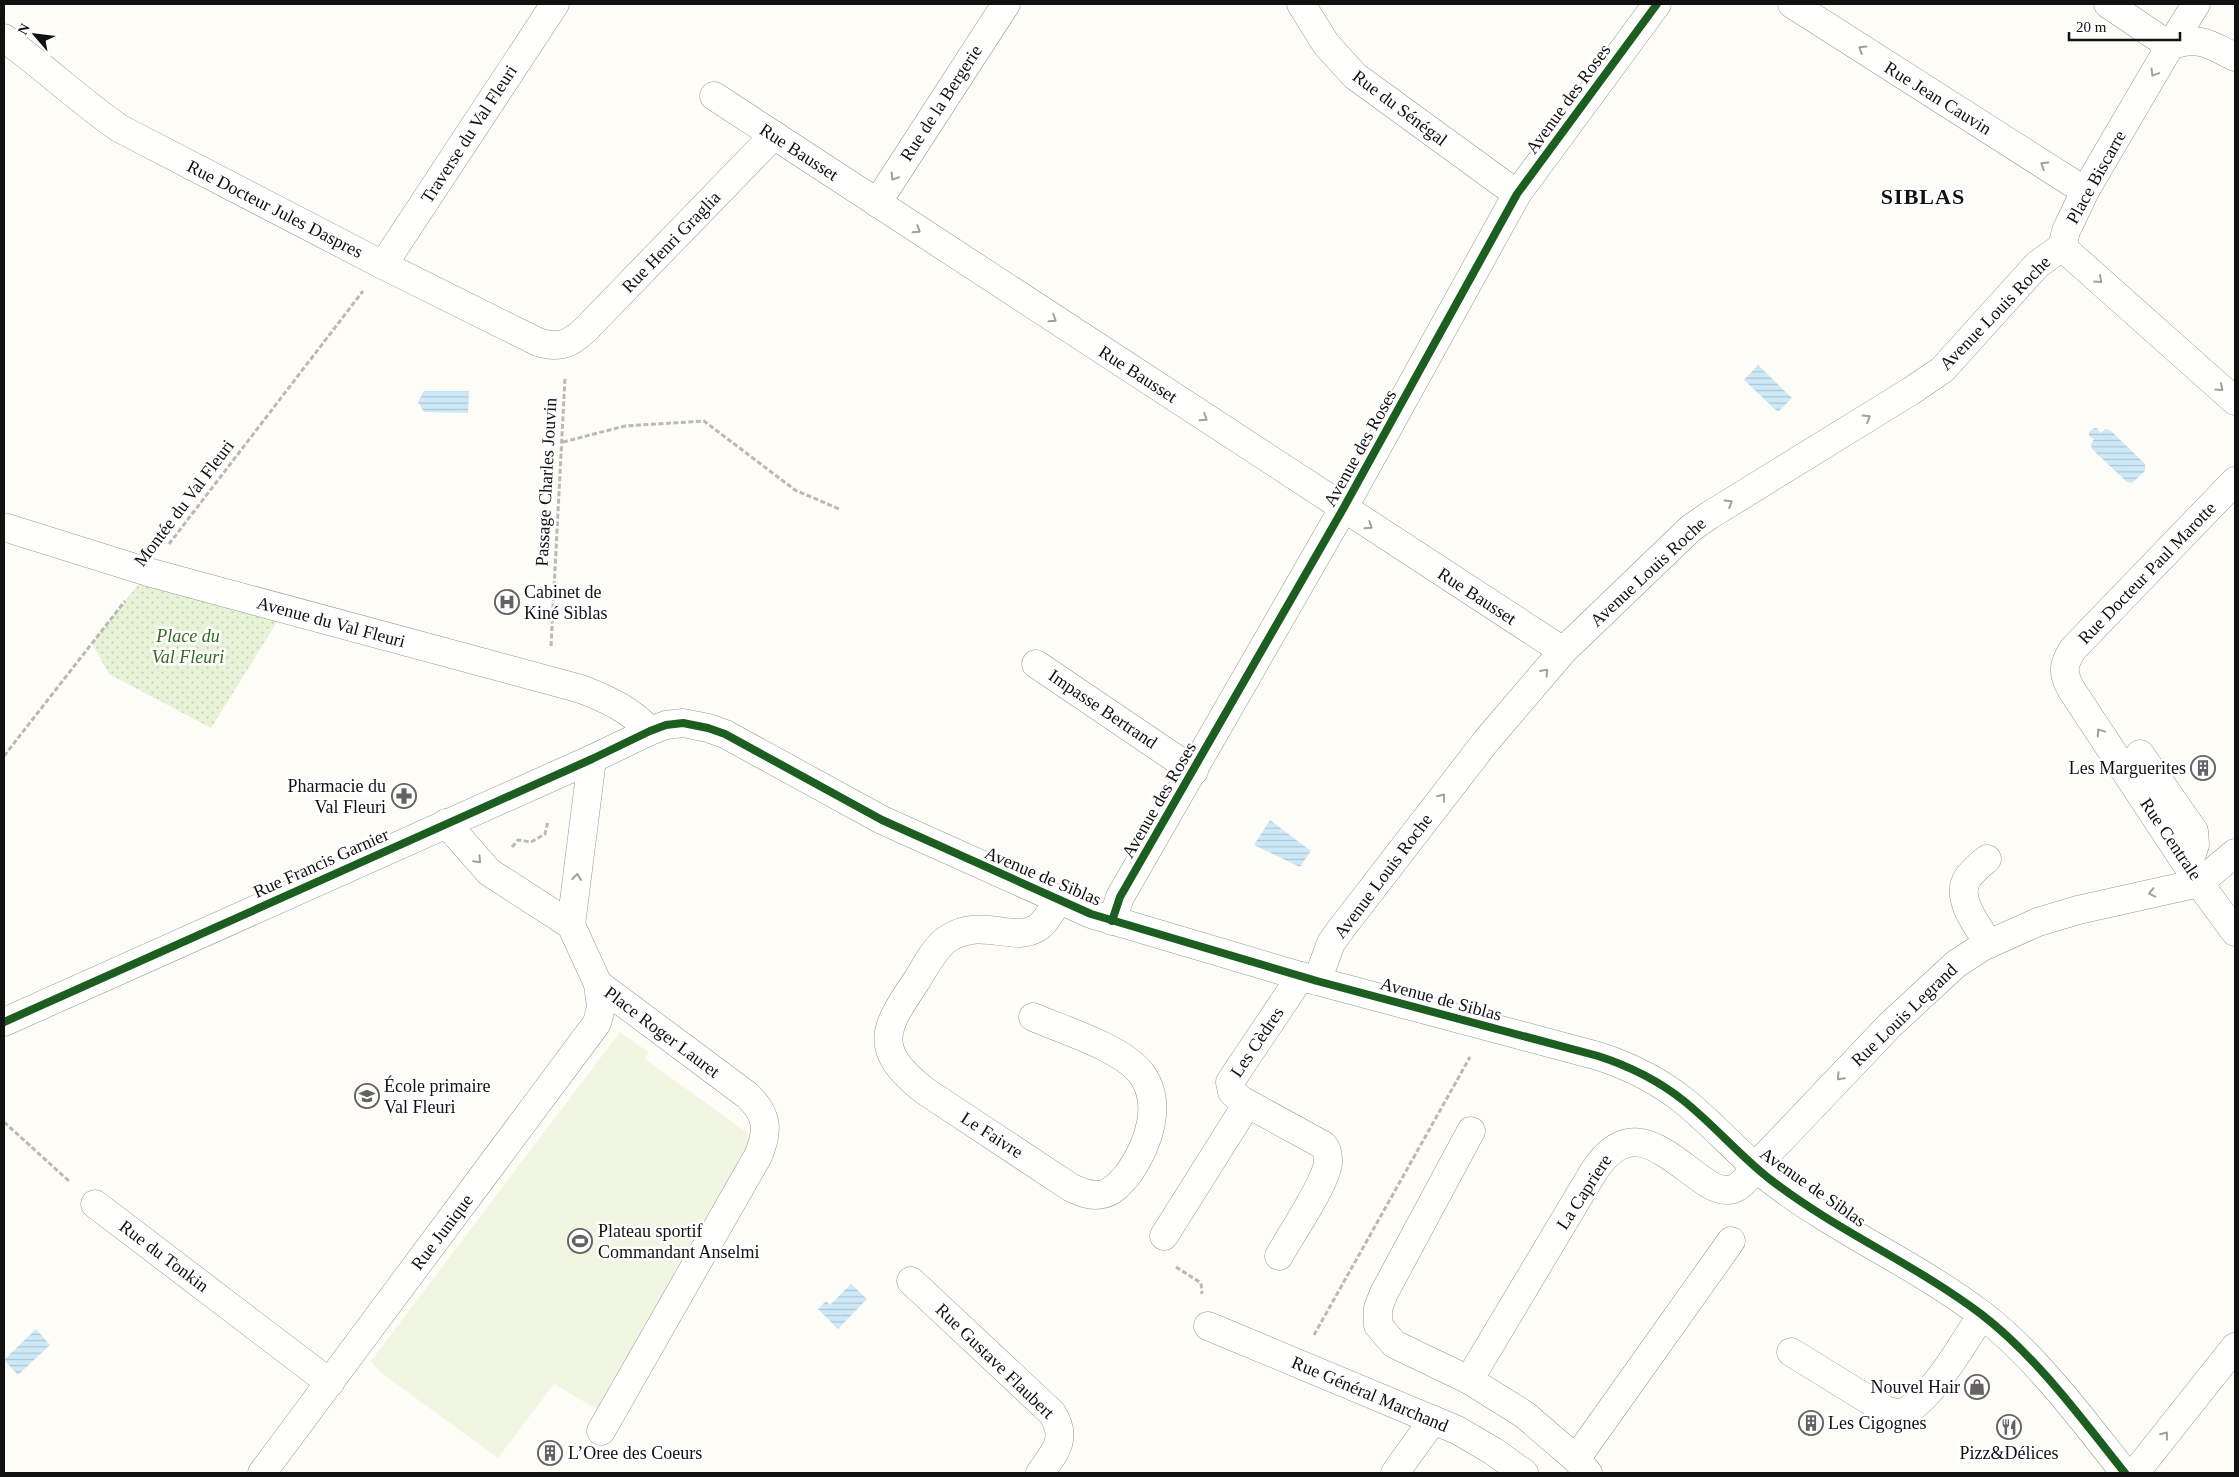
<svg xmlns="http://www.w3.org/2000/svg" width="2239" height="1477" viewBox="0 0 2239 1477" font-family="'Times New Roman',serif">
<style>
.green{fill:url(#green-dots)}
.pitch{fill:#f0f6e1}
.water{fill:url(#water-rules)}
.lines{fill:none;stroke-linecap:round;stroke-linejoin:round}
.minor-casing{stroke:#979795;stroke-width:29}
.path{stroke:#b9b9b8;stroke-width:3;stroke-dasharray:5 2.5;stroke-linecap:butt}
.minor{stroke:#fffffe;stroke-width:28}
.cycleway-casing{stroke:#fff;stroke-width:11}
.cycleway{stroke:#1b5e20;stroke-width:8}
.oneway{stroke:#a0a09f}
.labels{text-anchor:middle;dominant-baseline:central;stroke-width:5;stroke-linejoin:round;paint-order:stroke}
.street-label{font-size:18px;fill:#111;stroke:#fff}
.poi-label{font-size:18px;fill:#111;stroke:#fff;text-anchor:start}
.park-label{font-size:18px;font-style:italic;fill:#2f6b1f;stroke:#fff}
.district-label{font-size:22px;font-weight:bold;letter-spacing:1px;fill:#111;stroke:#fff}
</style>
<defs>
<pattern id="green-dots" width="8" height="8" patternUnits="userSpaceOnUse" patternTransform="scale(1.25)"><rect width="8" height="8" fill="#e7f3d7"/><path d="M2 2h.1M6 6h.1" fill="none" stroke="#c5cfb8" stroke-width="1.8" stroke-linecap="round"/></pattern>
<pattern id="water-rules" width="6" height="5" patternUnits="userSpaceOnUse" patternTransform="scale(1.25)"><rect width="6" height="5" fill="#cde8f7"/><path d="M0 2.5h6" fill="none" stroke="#afc6d3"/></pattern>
</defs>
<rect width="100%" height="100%" fill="#fdfcf7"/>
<path class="green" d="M 148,572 L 285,609 L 211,728 L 109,674 L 92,643 Z"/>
<path class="pitch" d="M 620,1032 L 648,1052 L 645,1059 L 757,1140 L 600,1411 L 554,1384 L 498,1458 L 380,1372 L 371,1361 Z"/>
<g class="water">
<path d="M 1758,365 L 1792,398 L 1778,412 L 1744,380 Z"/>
<path d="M 424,391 L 469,391 L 468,413 L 424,412 L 418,402 Z"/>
<path d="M 2094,428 L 2097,428 L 2100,433 L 2106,429 L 2110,430 L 2145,464 L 2145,471 L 2132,483 L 2127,482 L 2092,449 L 2091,444 L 2094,439 L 2089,436 L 2089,432 Z"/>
<path d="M 1270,820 L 1311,851 L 1300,867 L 1254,845 Z"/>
<path d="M 851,1284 L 867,1299 L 838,1329 L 818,1309 L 826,1301 L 830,1305 Z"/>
<path d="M 36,1329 L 50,1345 L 18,1375 L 4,1360 Z"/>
</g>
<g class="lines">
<defs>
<g id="minor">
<path d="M 1301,4 L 1326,44 L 1355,76 L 1517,194"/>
<path d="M 1792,4 L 2085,191"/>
<path d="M 2108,4 L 2170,46 L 2196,4"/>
<path d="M 4,38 C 43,66 79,100 119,128 L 383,265 L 538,342 C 559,349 570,344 585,330 L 774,135"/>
<path d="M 714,96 L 1563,651"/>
<path d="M 877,203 L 1006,4"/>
<path d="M 2062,247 L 2066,231 L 2085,191 L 2170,46 C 2198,35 2211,45 2235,57"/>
<path d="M 2062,247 L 2235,401"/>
<path d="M 383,265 L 555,4"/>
<path d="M 2235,481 L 2073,649 C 2063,664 2062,673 2071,689 L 2199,883 L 2235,932"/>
<path d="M 4,527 L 148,572 L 581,689 C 607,699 631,710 650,731"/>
<path d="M 1036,664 L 1194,771"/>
<path d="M 2140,754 L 2194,831 L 2195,845 L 2188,865"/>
<path d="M 446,823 L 489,872 L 571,925 L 592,759"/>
<path d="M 1987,859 C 1980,865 1972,871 1967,879 C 1955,899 1979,928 1989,944"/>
<path d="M 1112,921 L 1120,897 L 1343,509 L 1517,194 L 1657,4"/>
<path d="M 571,925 L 598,984 L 747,1095 C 768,1115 769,1130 758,1156 L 601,1431"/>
<path d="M 1317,981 L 1331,943 L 1341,929 L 1487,740 L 1563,651 L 1691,528 L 1710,515 L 1911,391 L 1942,370 L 2038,264 L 2062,247"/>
<path d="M 1033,1017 C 1063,1030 1120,1047 1141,1073 C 1164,1104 1148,1145 1129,1173 C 1122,1181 1114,1192 1103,1194 C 1091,1197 1080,1192 1070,1187 L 925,1091 C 872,1049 883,1030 917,980 C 926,966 935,946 949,938 C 983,917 1013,943 1037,928 C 1047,922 1052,909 1058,901"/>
<path d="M 4,1022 L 592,759 L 650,731 L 666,725 L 683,723 L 708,728 L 725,734 L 882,820 L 1091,914 L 1317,981 L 1598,1056 C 1629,1066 1659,1081 1684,1101 C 1715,1126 1740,1156 1771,1180 C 1837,1231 1915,1264 1981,1314 C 2037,1357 2081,1418 2125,1473"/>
<path d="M 1471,1131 L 1384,1293 L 1378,1308 L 1378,1325 L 1394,1344 L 1469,1380 L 1525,1415 L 1576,1459 L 1588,1473"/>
<path d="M 95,1204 L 330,1383"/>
<path d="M 1164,1236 L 1247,1104"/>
<path d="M 1279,1256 C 1291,1234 1325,1185 1328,1163 C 1328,1156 1328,1150 1323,1145 L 1241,1100 L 1232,1092 L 1230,1082 L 1301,976"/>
<path d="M 911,1281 L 1052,1413 C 1068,1438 1056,1451 1040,1473"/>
<path d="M 1208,1326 L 1457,1430 L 1493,1451 L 1524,1473"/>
<path d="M 1791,1352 L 1885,1410 L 1901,1414 C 1933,1399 1962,1344 1982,1315"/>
<path d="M 1469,1380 L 1594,1171 C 1633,1112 1668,1158 1710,1185 C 1733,1197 1742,1186 1755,1167 L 1890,1025 L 1956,964 L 1982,947 L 2038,922 L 2078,910 L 2199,883 L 2235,853"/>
<path d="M 1576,1459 L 1731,1241"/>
<path d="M 262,1473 L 597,1023 L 601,1007 L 598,984"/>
<path d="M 1395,1473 L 1433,1420"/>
<path d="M 2135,1473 L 2235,1347"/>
</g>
</defs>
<use href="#minor" class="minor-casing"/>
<g class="path">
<path d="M 563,442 L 625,426 L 704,421 L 795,490 L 839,509"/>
<path d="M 169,544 L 363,291"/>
<path d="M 551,646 L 565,378"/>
<path d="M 4,756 L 125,601"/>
<path d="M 512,847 L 518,840 L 531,842 L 545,834 L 548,821"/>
<path d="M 4,1122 L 70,1182"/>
<path d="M 1176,1267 L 1201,1283 L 1202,1294"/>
<path d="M 1314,1335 L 1470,1057"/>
</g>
<use href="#minor" class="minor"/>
<defs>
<g id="cycleway">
<path d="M 1112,921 L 1120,897 L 1343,509 L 1517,194 L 1657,4"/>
<path d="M 4,1022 L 592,759 L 650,731 L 666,725 L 683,723 L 708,728 L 725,734 L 882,820 L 1091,914 L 1317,981 L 1598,1056 C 1629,1066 1659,1081 1684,1101 C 1715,1126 1740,1156 1771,1180 C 1837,1231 1915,1264 1981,1314 C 2037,1357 2081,1418 2125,1473"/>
</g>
</defs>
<use href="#cycleway" class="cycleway-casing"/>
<use href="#cycleway" class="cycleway"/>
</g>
<defs><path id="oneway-chevron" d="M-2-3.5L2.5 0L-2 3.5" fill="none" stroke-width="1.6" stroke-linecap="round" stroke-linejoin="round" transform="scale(1.25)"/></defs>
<g class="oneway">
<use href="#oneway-chevron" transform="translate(1862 49) rotate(-148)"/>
<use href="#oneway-chevron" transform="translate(2154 73) rotate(121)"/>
<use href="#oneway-chevron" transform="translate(2044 165) rotate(-148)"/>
<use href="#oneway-chevron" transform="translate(894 177) rotate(123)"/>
<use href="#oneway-chevron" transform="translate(917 230) rotate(33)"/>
<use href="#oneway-chevron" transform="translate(2099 280) rotate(42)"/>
<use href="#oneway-chevron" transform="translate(1053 319) rotate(33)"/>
<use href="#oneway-chevron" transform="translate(2220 388) rotate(42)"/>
<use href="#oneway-chevron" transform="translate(1204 418) rotate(33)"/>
<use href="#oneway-chevron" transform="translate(1867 418) rotate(-32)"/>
<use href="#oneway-chevron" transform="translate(1729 503) rotate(-32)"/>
<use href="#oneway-chevron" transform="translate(1369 526) rotate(33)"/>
<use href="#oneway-chevron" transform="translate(1545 672) rotate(-49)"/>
<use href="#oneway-chevron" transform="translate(2100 732) rotate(-124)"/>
<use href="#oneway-chevron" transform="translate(1442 797) rotate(-52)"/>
<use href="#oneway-chevron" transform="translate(478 860) rotate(46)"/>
<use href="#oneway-chevron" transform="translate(577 877) rotate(-83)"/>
<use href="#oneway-chevron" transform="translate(2152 893) rotate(167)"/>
<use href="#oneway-chevron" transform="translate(1840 1077) rotate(133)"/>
<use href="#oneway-chevron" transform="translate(2165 1435) rotate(-52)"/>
</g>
<defs>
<symbol id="hospital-ring" viewBox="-11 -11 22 22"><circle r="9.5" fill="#fff" stroke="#646362" stroke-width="1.5"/><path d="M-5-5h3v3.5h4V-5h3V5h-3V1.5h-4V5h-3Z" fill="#646362"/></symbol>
<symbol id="building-ring" viewBox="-11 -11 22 22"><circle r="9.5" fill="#fff" stroke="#646362" stroke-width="1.5"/><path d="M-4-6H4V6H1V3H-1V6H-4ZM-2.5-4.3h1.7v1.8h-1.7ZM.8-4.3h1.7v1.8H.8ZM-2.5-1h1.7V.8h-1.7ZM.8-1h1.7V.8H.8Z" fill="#646362"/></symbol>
<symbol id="pharmacy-ring" viewBox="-11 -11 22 22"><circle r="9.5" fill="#fff" stroke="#646362" stroke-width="1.5"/><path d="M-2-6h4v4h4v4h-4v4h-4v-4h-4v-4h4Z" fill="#646362"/></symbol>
<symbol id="school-ring" viewBox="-11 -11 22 22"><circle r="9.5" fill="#fff" stroke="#646362" stroke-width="1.5"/><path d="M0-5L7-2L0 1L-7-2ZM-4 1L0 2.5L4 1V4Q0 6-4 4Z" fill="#646362"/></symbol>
<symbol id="stadium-ring" viewBox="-11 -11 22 22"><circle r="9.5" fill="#fff" stroke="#646362" stroke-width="1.5"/><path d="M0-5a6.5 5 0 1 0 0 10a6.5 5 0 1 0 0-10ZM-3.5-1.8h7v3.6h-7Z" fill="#646362"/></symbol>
<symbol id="shop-ring" viewBox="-11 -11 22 22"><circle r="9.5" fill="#fff" stroke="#646362" stroke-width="1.5"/><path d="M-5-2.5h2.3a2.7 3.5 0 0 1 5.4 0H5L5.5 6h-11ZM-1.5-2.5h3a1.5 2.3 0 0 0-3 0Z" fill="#646362"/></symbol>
<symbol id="restaurant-ring" viewBox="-11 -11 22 22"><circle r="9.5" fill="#fff" stroke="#646362" stroke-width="1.5"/><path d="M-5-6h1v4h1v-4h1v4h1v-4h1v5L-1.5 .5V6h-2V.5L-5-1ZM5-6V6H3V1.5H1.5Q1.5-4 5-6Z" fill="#646362"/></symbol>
</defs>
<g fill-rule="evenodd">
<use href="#hospital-ring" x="493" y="588" width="28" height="28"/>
<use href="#building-ring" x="2189" y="754" width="28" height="28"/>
<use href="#pharmacy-ring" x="390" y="782" width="28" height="28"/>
<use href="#school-ring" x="353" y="1082" width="28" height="28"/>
<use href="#stadium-ring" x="566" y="1227" width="28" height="28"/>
<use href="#shop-ring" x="1963" y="1373" width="28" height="28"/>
<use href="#building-ring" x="1797" y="1409" width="28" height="28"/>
<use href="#restaurant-ring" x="1995" y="1413" width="28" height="28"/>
<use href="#building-ring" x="536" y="1439" width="28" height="28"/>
</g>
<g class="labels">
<g class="street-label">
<text transform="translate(1938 98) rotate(32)">Rue Jean Cauvin</text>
<text transform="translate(1568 99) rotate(-54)">Avenue des Roses</text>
<text transform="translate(941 103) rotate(-57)">Rue de la Bergerie</text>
<text transform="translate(1400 108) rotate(37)">Rue du Sénégal</text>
<text transform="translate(469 134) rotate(-57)">Traverse du Val Fleuri</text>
<text transform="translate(799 152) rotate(33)">Rue Bausset</text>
<text transform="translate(2096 177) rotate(-61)">Place Biscarre</text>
<text transform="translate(275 209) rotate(27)">Rue Docteur Jules Daspres</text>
<text transform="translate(671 242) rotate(-46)">Rue Henri Graglia</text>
<text transform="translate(1995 313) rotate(-46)">Avenue Louis Roche</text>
<text transform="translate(1138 374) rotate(33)">Rue Bausset</text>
<text transform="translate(1360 448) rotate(-61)">Avenue des Roses</text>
<text transform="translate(546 482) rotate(-87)">Passage Charles Jouvin</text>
<text transform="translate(184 503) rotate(-53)">Montée du Val Fleuri</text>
<text transform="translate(1648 572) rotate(-43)">Avenue Louis Roche</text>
<text transform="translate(2147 573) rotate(-46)">Rue Docteur Paul Marotte</text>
<text transform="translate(1477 596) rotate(33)">Rue Bausset</text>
<text transform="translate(331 622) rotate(15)">Avenue du Val Fleuri</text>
<text transform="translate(1103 709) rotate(34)">Impasse Bertrand</text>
<text transform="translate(1159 800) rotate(-60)">Avenue des Roses</text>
<text transform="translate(2171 839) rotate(56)">Rue Centrale</text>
<text transform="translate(321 863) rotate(-24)">Rue Francis Garnier</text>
<text transform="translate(1043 876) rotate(23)">Avenue de Siblas</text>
<text transform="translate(1383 876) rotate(-53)">Avenue Louis Roche</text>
<text transform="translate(1441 999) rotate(15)">Avenue de Siblas</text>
<text transform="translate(1904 1015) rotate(-44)">Rue Louis Legrand</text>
<text transform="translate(662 1032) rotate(37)">Place Roger Lauret</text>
<text transform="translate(1257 1042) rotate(-56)">Les Cèdres</text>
<text transform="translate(992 1135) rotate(33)">Le Faivre</text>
<text transform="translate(1813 1187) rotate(35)">Avenue de Siblas</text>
<text transform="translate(1584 1192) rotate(-57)">La Capriere</text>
<text transform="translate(442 1232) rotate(-53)">Rue Junique</text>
<text transform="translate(164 1256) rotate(37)">Rue du Tonkin</text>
<text transform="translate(995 1361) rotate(44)">Rue Gustave Flaubert</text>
<text transform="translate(1370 1394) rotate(23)">Rue Général Marchand</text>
</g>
<g class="poi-label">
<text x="524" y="592">Cabinet de<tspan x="524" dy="21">Kiné Siblas</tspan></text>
<text x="2186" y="768" text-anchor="end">Les Marguerites</text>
<text x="386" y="786" text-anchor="end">Pharmacie du<tspan x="386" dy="21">Val Fleuri</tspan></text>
<text x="384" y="1086">École primaire<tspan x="384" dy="21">Val Fleuri</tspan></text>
<text x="598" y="1231">Plateau sportif<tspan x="598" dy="21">Commandant Anselmi</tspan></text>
<text x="1960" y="1387" text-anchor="end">Nouvel Hair</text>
<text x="1828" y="1423">Les Cigognes</text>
<text x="568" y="1453">L’Oree des Coeurs</text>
<text x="2009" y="1453" text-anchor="middle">Pizz&amp;Délices</text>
</g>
<g class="park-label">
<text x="188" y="636">Place du<tspan x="188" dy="21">Val Fleuri</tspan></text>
</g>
<g class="district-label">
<text x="1923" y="196">SIBLAS</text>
</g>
</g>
<rect width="2239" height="1477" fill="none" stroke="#111111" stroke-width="10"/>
<g transform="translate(35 35) rotate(298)" stroke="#ffffff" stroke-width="4" paint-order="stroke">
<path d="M0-4L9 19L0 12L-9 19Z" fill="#111111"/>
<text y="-8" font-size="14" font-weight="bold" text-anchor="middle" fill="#111111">N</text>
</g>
<path d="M2069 32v8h111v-8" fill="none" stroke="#111111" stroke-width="2.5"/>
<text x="2076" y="32" font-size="15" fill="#111111" stroke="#ffffff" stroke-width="4" paint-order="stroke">20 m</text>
</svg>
